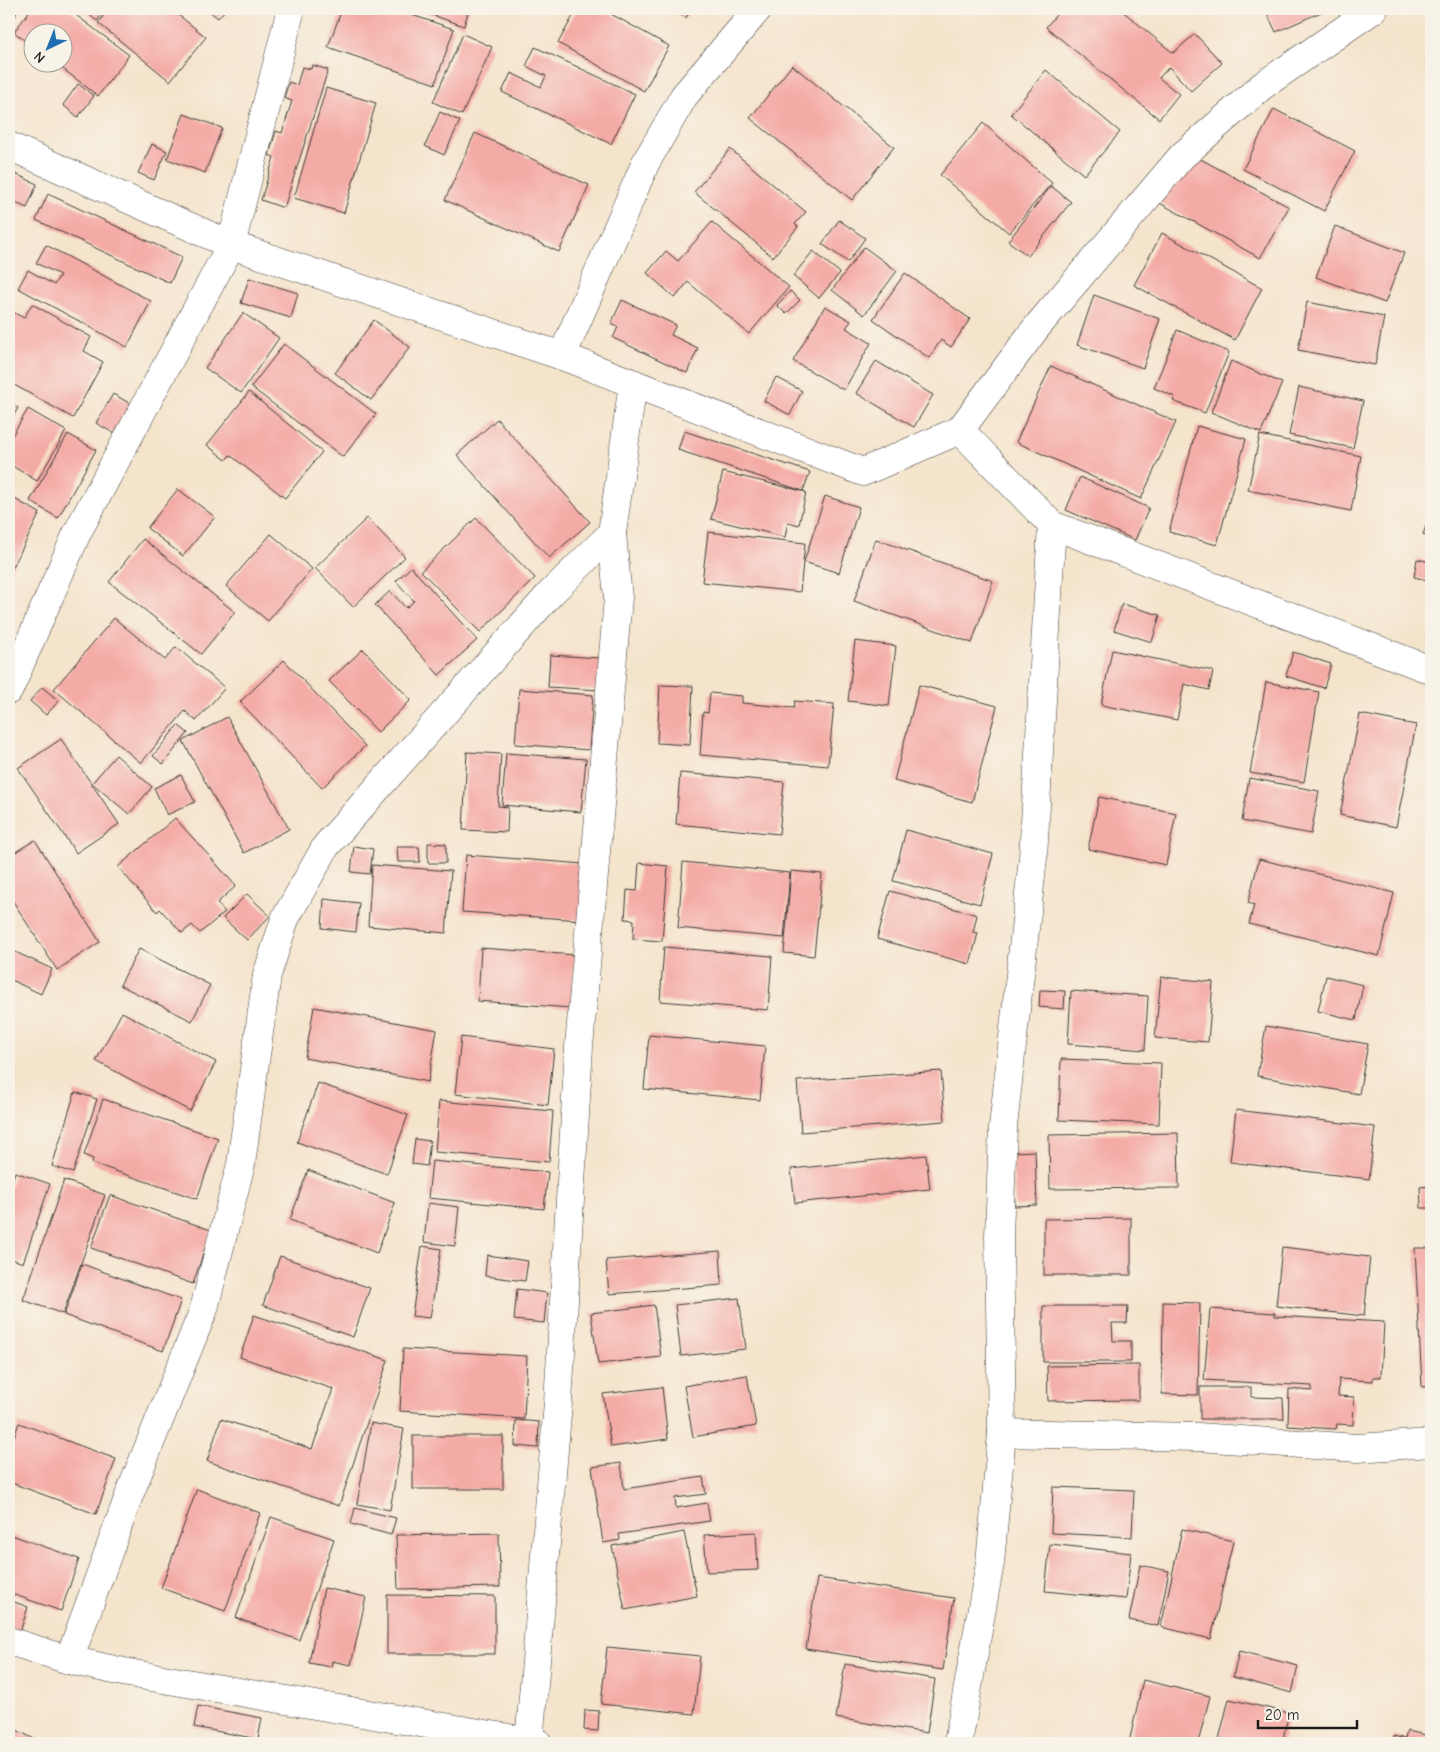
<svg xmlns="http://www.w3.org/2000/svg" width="1440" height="1752" viewBox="0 0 1440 1752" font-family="'Comic Neue',sans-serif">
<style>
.building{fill:#f4aba6}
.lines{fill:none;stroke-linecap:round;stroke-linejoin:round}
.street-casing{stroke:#3d3a36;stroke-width:29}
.street{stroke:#fff;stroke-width:28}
</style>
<rect width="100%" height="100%" fill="#f7f3e8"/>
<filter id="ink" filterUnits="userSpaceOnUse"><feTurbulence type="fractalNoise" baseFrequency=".02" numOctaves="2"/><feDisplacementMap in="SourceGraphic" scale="10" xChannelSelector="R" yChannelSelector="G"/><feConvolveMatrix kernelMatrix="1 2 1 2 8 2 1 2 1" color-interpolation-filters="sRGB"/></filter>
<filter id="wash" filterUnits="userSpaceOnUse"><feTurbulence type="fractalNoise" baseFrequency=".0096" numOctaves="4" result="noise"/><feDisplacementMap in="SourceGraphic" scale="20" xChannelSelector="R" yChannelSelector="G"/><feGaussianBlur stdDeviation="1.12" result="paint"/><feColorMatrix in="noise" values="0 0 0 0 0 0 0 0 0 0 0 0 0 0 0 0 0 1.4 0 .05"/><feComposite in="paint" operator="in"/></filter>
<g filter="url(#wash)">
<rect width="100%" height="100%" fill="#f5e4cc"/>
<g id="blocks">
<g class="building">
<path d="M 9,9 L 18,9 L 9,32 Z"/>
<path d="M 31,9 L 68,9 L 129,55 L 98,96 L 54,62 L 62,62 L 62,32 L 32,32 L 32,46 L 14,32 Z"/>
<path d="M 82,9 L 106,9 L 97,21 Z"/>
<path d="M 109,9 L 171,9 L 206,37 L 170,81 L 98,23 Z"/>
<path d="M 206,9 L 226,9 L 218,18 Z"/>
<path d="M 342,9 L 394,9 L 454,29 L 435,84 L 328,47 Z"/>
<path d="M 415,9 L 469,9 L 464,26 Z"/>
<path d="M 577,9 L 602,9 L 669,46 L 644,91 L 558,43 Z"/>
<path d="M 669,9 L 691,9 L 686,18 Z"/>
<path d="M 1061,9 L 1075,9 L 1077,11 L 1078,9 L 1120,9 L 1173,53 L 1195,34 L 1222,63 L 1191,91 L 1169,67 L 1159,78 L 1179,94 L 1159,119 L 1046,27 Z"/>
<path d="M 1265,9 L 1328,9 L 1276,32 Z"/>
<path d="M 463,34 L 492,47 L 462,115 L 433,102 Z"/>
<path d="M 535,47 L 635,94 L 611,144 L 502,92 L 511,73 L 541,87 L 546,76 L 526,66 Z"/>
<path d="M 312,65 L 328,70 L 284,208 L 261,200 L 274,157 L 269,155 L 276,131 L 282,133 L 292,101 L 284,98 L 289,82 L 297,85 L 302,67 L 311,69 Z"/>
<path d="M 792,65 L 894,147 L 852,200 L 750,118 Z"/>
<path d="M 1046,70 L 1120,132 L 1084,175 L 1011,114 Z"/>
<path d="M 78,84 L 94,96 L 78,117 L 63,105 Z"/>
<path d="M 326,88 L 376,103 L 344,213 L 294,198 Z"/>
<path d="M 1274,109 L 1355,151 L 1324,211 L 1243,169 Z"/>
<path d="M 440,112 L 460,121 L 444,155 L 425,146 Z"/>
<path d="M 184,114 L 222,128 L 205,173 L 167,159 Z"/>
<path d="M 983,123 L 1052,183 L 1009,233 L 940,175 Z"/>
<path d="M 475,133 L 589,185 L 559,252 L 445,200 Z"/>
<path d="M 152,144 L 167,151 L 154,180 L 138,173 Z"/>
<path d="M 730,149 L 806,212 L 795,224 L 798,227 L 773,257 L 694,192 Z"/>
<path d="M 1184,150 L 1289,207 L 1260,258 L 1156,201 Z"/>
<path d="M 9,171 L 37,184 L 27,208 L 9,200 Z"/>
<path d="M 1051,186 L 1071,202 L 1028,256 L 1008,241 Z"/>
<path d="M 48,194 L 182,257 L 170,283 L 36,220 Z"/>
<path d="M 839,220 L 865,238 L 848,262 L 822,244 Z"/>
<path d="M 712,222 L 789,287 L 749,334 L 688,282 L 675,298 L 647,273 L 666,251 L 678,261 Z"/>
<path d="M 1335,226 L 1404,253 L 1385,303 L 1316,277 Z"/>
<path d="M 1162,233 L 1262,288 L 1235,340 L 1134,285 Z"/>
<path d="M 46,245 L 151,301 L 127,347 L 18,288 L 28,270 L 54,285 L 60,275 L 36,263 Z"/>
<path d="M 864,247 L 897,271 L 864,315 L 832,290 Z"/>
<path d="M 813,251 L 840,273 L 819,298 L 793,276 Z"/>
<path d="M 905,273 L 970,319 L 951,347 L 941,340 L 929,358 L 873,319 Z"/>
<path d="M 249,278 L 298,293 L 291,318 L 241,303 Z"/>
<path d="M 790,291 L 800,300 L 786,314 L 777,305 Z"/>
<path d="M 1094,295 L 1160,319 L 1143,368 L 1077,345 Z"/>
<path d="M 622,300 L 676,325 L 671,335 L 698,348 L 687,373 L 613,338 L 618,327 L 611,324 Z"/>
<path d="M 1307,302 L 1384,317 L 1375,365 L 1298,350 Z"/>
<path d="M 32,304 L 91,337 L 84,351 L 103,362 L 73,418 L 9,382 L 9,310 L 24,318 Z"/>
<path d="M 825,306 L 851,321 L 846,328 L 871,343 L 844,390 L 793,361 Z"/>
<path d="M 243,313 L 279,338 L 241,393 L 205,368 Z"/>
<path d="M 374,320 L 410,347 L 371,400 L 335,373 Z"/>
<path d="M 1177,330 L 1229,352 L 1205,413 L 1173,401 L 1175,397 L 1154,388 Z"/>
<path d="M 284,344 L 376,414 L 343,457 L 251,387 Z"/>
<path d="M 876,361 L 933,395 L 914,427 L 856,393 Z"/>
<path d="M 1231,361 L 1282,383 L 1261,433 L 1211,412 Z"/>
<path d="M 1051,366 L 1176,422 L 1141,499 L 1016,442 Z"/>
<path d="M 776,377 L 802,391 L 790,415 L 764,401 Z"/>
<path d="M 1299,387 L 1363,401 L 1353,448 L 1289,435 Z"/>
<path d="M 249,392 L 322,452 L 285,498 L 230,455 L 226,460 L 207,445 Z"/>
<path d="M 113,394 L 131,404 L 115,434 L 96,423 Z"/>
<path d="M 9,403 L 18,408 L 9,424 Z"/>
<path d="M 28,409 L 66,431 L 37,481 L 9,464 L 9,441 Z"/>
<path d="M 497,419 L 590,522 L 549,558 L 457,455 Z"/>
<path d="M 1197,426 L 1246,439 L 1217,545 L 1169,532 Z"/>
<path d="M 684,431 L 810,472 L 803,491 L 678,450 Z"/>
<path d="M 68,434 L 96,450 L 58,518 L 30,501 Z"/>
<path d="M 1260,435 L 1361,456 L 1351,511 L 1248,490 Z"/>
<path d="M 723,472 L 806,492 L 799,525 L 788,522 L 785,537 L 711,519 Z"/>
<path d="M 1080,477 L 1149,508 L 1135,540 L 1066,510 Z"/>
<path d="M 178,489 L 215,517 L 183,556 L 147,528 Z"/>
<path d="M 9,496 L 40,513 L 9,575 Z"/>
<path d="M 825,496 L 859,507 L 839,573 L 804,562 Z"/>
<path d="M 1429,516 L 1431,516 L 1431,537 L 1423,535 Z"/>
<path d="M 367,518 L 405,557 L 353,607 L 315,568 Z"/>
<path d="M 476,518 L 535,578 L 480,632 L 421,571 Z"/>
<path d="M 708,532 L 805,543 L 800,592 L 702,582 Z"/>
<path d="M 271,534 L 312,569 L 268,621 L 226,586 Z"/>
<path d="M 143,539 L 235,612 L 201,654 L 109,582 Z"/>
<path d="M 876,539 L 993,581 L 972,643 L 854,601 Z"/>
<path d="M 1417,559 L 1431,562 L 1431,581 L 1414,577 Z"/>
<path d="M 411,567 L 477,640 L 439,675 L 375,605 L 390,591 L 406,608 L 414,601 L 396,581 Z"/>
<path d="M 1122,604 L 1160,615 L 1152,642 L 1114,630 Z"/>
<path d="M 114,618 L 165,660 L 176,647 L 225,688 L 196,721 L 185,711 L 141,763 L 54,689 Z"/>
<path d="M 855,641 L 896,646 L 889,706 L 848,701 Z"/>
<path d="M 363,649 L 411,700 L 378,732 L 329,681 Z"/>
<path d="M 1112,650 L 1213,671 L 1209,690 L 1184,684 L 1177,720 L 1101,705 Z"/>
<path d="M 1293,652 L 1331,664 L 1324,688 L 1286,676 Z"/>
<path d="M 550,655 L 601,658 L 600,690 L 548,687 Z"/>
<path d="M 284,660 L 365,746 L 322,788 L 240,702 Z"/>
<path d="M 1266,682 L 1319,692 L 1304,782 L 1250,773 Z"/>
<path d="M 660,685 L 693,686 L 690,745 L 657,743 Z"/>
<path d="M 919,685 L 997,706 L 972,802 L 894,781 Z"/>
<path d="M 42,687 L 59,701 L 46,715 L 30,701 Z"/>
<path d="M 519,689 L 593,695 L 589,750 L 515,744 Z"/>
<path d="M 710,693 L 742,696 L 742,703 L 794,708 L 795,701 L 834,704 L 828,766 L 700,755 L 703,712 L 708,713 Z"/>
<path d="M 1360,714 L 1416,725 L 1396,827 L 1340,815 Z"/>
<path d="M 227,717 L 289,829 L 244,853 L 183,741 Z"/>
<path d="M 178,725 L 188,733 L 163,764 L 153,756 Z"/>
<path d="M 61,739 L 119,824 L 76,853 L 18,768 Z"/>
<path d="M 467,752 L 501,754 L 498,806 L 508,807 L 507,832 L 463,830 Z"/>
<path d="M 506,753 L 586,759 L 581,812 L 502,805 Z"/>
<path d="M 116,755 L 152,787 L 129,814 L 92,783 Z"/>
<path d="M 680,773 L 784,782 L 779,834 L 676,824 Z"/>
<path d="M 181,775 L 195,802 L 167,815 L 154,788 Z"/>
<path d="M 1249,778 L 1319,791 L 1311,834 L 1242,821 Z"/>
<path d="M 1099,797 L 1176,813 L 1166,865 L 1088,849 Z"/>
<path d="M 175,818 L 236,886 L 217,903 L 225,912 L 200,933 L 192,925 L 182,933 L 160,909 L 157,912 L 118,867 Z"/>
<path d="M 906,830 L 993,854 L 980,904 L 893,881 Z"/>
<path d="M 35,840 L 100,942 L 57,970 L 9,895 L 9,856 Z"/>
<path d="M 428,843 L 446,844 L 446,863 L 428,863 Z"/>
<path d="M 354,846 L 373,849 L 370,874 L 351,872 Z"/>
<path d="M 397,847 L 419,847 L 420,862 L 398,862 Z"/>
<path d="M 466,855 L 585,864 L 582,920 L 462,912 Z"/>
<path d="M 1259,859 L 1394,893 L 1379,956 L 1249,924 L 1254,905 L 1248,903 Z"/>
<path d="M 683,862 L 790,873 L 784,938 L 678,928 Z"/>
<path d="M 639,863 L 668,866 L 662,941 L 633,939 L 634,920 L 625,919 L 627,890 L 637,891 Z"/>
<path d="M 372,865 L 451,871 L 446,933 L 368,926 Z"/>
<path d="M 791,871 L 822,874 L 814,956 L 784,953 Z"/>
<path d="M 890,891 L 977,915 L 973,932 L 978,933 L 970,964 L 877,939 Z"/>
<path d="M 247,894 L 270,916 L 247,940 L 223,918 Z"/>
<path d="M 324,899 L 359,903 L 356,932 L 322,928 Z"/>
<path d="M 664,947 L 772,956 L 768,1010 L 660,1001 Z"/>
<path d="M 481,948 L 575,955 L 571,1008 L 478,1001 Z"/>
<path d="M 9,949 L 52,969 L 41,994 L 9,979 Z"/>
<path d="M 139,949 L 210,985 L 192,1021 L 120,985 Z"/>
<path d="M 1326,976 L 1363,985 L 1356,1020 L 1318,1011 Z"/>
<path d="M 1161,977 L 1213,982 L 1208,1042 L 1155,1038 Z"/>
<path d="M 1040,990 L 1065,991 L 1064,1009 L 1039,1007 Z"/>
<path d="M 1071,991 L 1148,996 L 1145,1050 L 1068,1044 Z"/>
<path d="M 314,1007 L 437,1030 L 428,1082 L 305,1058 Z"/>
<path d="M 122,1012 L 216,1062 L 190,1111 L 96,1061 Z"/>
<path d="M 1266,1026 L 1368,1044 L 1359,1094 L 1257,1076 Z"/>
<path d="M 649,1035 L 765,1046 L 760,1100 L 644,1089 Z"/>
<path d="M 461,1037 L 554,1049 L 548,1105 L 455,1094 Z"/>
<path d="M 1061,1059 L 1161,1063 L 1159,1124 L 1059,1120 Z"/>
<path d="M 941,1071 L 945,1121 L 801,1132 L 797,1081 Z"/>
<path d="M 318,1083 L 408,1115 L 387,1174 L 297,1142 Z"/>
<path d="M 75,1092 L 97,1099 L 73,1173 L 52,1166 Z"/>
<path d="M 103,1099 L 218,1138 L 197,1199 L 92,1163 L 93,1159 L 84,1155 Z"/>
<path d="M 439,1101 L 553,1111 L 549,1162 L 435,1152 Z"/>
<path d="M 1236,1110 L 1375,1127 L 1369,1179 L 1230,1162 Z"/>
<path d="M 1178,1133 L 1179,1188 L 1050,1189 L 1049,1135 Z"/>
<path d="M 415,1139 L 430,1141 L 427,1166 L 412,1164 Z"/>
<path d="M 1035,1151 L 1037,1205 L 1015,1206 L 1012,1152 Z"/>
<path d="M 926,1155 L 930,1189 L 795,1203 L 791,1169 Z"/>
<path d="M 432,1161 L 548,1172 L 544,1209 L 428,1198 Z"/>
<path d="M 308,1170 L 395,1203 L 377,1253 L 290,1220 Z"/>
<path d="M 15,1172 L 50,1184 L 23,1263 L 9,1258 L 9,1191 Z"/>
<path d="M 64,1180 L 105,1195 L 63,1314 L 23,1300 Z"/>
<path d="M 1431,1186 L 1431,1208 L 1421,1208 L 1420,1187 Z"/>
<path d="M 110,1195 L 211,1230 L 193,1284 L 91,1248 Z"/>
<path d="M 428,1203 L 459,1207 L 455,1246 L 424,1242 Z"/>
<path d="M 1131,1218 L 1131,1275 L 1044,1275 L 1044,1219 Z"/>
<path d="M 422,1246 L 441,1249 L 430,1318 L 412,1316 Z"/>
<path d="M 1282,1247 L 1370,1257 L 1364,1316 L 1276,1306 Z"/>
<path d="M 1415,1248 L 1431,1248 L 1431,1386 L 1422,1387 Z"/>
<path d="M 720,1251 L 722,1285 L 609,1294 L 606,1260 Z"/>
<path d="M 487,1255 L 528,1261 L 525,1281 L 485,1276 Z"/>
<path d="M 280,1256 L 370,1288 L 353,1337 L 263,1305 Z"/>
<path d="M 82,1264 L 181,1300 L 163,1351 L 64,1315 Z"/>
<path d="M 517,1289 L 547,1293 L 544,1323 L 514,1320 Z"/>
<path d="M 739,1298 L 746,1349 L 681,1356 L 675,1305 Z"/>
<path d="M 1163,1302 L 1200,1303 L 1198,1395 L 1162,1394 Z"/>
<path d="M 654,1305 L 661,1357 L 598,1364 L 591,1313 Z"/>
<path d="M 1043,1306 L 1128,1306 L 1127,1323 L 1112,1323 L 1113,1341 L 1131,1341 L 1131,1362 L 1043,1362 Z"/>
<path d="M 1210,1309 L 1275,1313 L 1275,1316 L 1384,1322 L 1381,1377 L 1373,1377 L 1373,1381 L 1339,1379 L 1338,1396 L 1354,1397 L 1353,1425 L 1337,1424 L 1336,1429 L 1288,1426 L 1289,1389 L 1312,1391 L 1312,1386 L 1204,1380 Z"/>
<path d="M 254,1315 L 388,1360 L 339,1506 L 207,1461 L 221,1419 L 312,1449 L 333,1389 L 240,1357 Z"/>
<path d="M 403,1349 L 527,1356 L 524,1419 L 400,1411 Z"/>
<path d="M 1139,1365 L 1139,1400 L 1048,1401 L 1047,1366 Z"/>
<path d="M 747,1375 L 756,1426 L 693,1437 L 684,1386 Z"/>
<path d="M 662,1387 L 668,1439 L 611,1447 L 603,1394 Z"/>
<path d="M 1200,1387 L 1251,1387 L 1251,1397 L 1283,1398 L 1284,1419 L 1200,1419 Z"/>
<path d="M 516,1420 L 539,1422 L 538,1448 L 515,1446 Z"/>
<path d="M 19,1423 L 116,1459 L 96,1514 L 9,1482 L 9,1451 Z"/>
<path d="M 371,1423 L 404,1429 L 390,1510 L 357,1504 Z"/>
<rect x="413" y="1436" width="90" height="53"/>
<path d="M 621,1463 L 624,1489 L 703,1477 L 706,1494 L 675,1498 L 676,1508 L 707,1503 L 710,1521 L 619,1534 L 620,1540 L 603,1543 L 592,1467 Z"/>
<path d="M 1053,1487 L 1134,1490 L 1132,1537 L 1051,1533 Z"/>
<path d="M 197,1489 L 260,1513 L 225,1611 L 161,1588 Z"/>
<path d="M 355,1508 L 396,1518 L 391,1535 L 351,1524 Z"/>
<path d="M 271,1517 L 334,1539 L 299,1640 L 236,1618 Z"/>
<path d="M 1182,1529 L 1233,1541 L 1211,1639 L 1161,1627 Z"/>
<path d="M 684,1532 L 697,1596 L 625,1610 L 612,1546 Z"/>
<path d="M 756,1532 L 758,1570 L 707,1572 L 704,1535 Z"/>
<path d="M 499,1533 L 500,1587 L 398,1589 L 396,1535 Z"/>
<path d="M 9,1534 L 79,1559 L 61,1611 L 9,1593 Z"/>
<path d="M 1050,1544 L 1131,1553 L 1126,1599 L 1045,1591 Z"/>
<path d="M 1140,1565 L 1169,1571 L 1158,1626 L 1129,1620 Z"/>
<path d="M 817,1578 L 954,1598 L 943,1670 L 806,1649 Z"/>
<path d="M 324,1588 L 366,1597 L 351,1665 L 332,1661 L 331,1667 L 309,1663 Z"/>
<path d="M 387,1595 L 495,1596 L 495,1654 L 387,1654 Z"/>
<path d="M 9,1600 L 28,1607 L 20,1632 L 9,1628 Z"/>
<path d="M 607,1647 L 700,1656 L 694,1714 L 601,1704 Z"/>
<path d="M 1239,1651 L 1298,1666 L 1292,1693 L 1233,1677 Z"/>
<path d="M 845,1664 L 935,1679 L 927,1733 L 836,1718 Z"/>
<path d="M 1143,1680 L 1210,1696 L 1198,1743 L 1129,1743 Z"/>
<path d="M 1229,1699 L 1289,1713 L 1282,1743 L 1218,1743 Z"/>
<path d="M 198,1706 L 262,1718 L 258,1739 L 194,1727 Z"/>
<path d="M 585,1710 L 599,1711 L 598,1731 L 584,1730 Z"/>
<path d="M 9,1726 L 42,1743 L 9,1743 Z"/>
<path d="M 1407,1731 L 1431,1736 L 1431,1743 L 1393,1743 L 1394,1736 L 1405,1739 Z"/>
</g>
</g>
</g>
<g filter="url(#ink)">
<use href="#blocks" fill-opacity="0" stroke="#3d3a36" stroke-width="1"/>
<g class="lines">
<defs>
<g id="street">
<path d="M 9,146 L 231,245 L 562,356 L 863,472 L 960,430 L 1052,525 L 1431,670"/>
<path d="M 562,356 L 646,162 L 684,96 L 758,9"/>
<path d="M 960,430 L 1036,328 L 1182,156 L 1262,86 L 1374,9"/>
<path d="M 9,690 L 77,533 L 231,245 L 291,9"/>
<path d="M 1002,1433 L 1198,1437 L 1357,1448 L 1431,1443"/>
<path d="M 9,1641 L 69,1660 L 128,1673 L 538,1743"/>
<path d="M 69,1660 L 130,1493 L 204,1309 L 241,1164 L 267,975 L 285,919 L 326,846 L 550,594 L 612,533"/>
<path d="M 529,1743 L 558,1403 L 579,1047 L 618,598 L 612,533 L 633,383"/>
<path d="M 958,1743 L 990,1563 L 1002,1433 L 999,1236 L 1003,1127 L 1033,858 L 1052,525"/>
</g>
</defs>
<use href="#street" class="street-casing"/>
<use href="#street" class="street"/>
</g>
</g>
<rect width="1440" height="1752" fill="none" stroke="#f7f3e8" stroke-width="30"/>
<g transform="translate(48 48) rotate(223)"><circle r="24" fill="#f7f3e8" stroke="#9f9d96"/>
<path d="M0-4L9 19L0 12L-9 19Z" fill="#1f6fb2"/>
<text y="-8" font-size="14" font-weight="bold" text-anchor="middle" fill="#1c1c1c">N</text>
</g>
<path d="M1258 1720v8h99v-8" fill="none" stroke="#1c1c1c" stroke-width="2.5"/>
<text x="1265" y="1720" font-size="15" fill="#1c1c1c" stroke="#f7f3e8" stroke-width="4" paint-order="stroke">20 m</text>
</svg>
